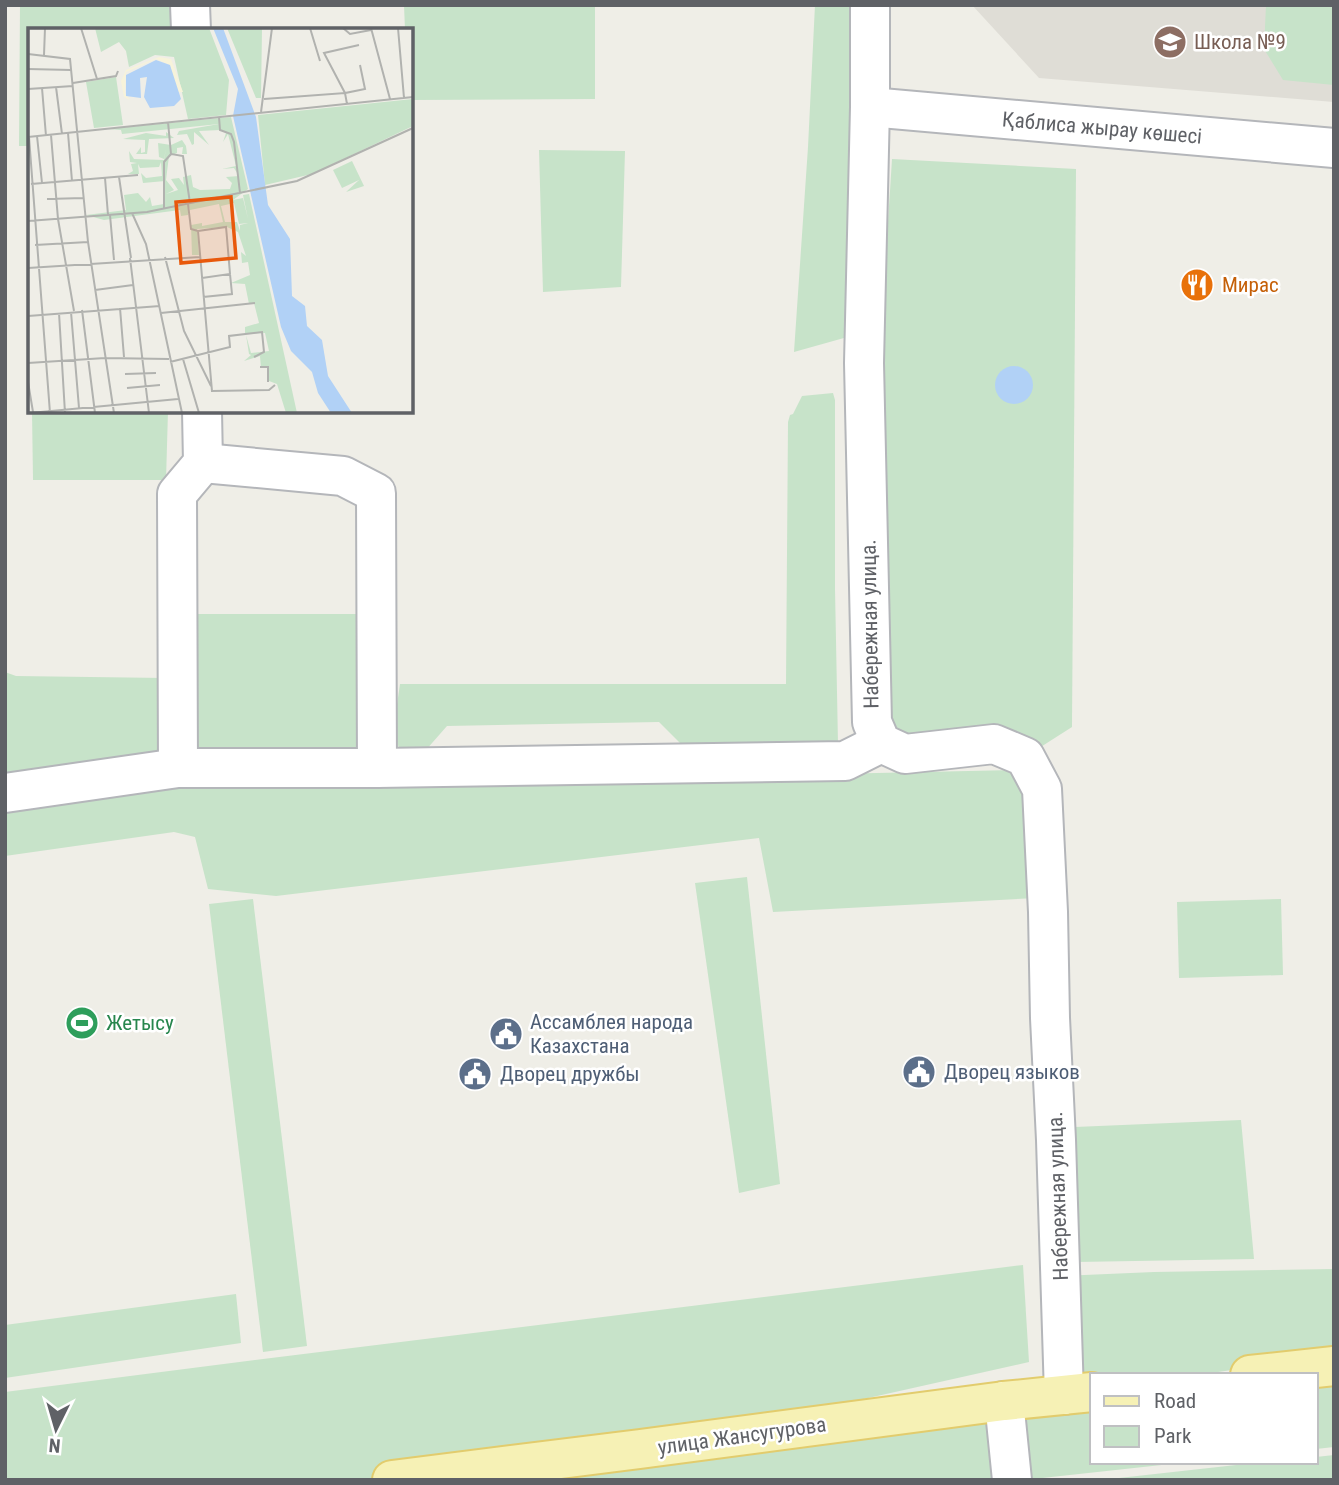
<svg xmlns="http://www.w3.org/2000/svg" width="1339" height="1485" viewBox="0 0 1339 1485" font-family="'Roboto Condensed',sans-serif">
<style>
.education{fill:#dfddd6}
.green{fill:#c7e3c9}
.water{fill:#b1d1f6}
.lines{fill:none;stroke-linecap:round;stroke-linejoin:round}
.minor-casing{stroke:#b4b6ba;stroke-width:42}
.major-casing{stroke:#e2cc6d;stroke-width:42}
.minor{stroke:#fff;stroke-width:38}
.major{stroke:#f6f1b5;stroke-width:38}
.labels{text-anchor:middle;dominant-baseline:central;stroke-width:5;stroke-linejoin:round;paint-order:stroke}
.education-label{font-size:21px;fill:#785e54;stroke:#fff;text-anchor:start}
.street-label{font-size:21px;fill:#5f6166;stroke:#fff}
.food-label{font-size:21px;fill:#c56008;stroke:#fff;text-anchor:start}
.service-label{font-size:21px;fill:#4e5e75;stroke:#fff;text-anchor:start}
.leisure-label{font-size:21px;fill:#27864d;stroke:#fff;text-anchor:start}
.inset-road{fill:none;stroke:#b1b2af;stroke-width:2}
.view{fill:#e8590c;fill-opacity:0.15;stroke:#e8590c;stroke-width:3.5}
.inset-edge{fill:none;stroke:#5f6166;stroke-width:3.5}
</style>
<rect width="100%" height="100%" fill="#efeee7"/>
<path class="education" d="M 972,5 L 1334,5 L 1334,102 L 1039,78 Z"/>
<g class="green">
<path d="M 20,5 L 173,5 L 173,30 L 30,30 L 30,146 L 19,146 Z"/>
<path d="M 404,5 L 595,5 L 595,99 L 411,100 L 411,30 L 405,30 Z"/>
<path d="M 815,5 L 854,5 L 851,336 L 794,352 L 808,147 Z"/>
<path d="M 1266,5 L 1334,5 L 1334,85 L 1283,80 L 1264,49 Z"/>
<path d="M 539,150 L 625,151 L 621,287 L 543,292 Z"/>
<path d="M 892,159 L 1076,169 L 1072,727 L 1025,757 L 881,743 L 868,538 Z"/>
<path d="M 833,393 L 835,400 L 835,589 L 838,744 L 683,746 L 659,722 L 447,726 L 418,759 L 401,753 L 393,732 L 400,684 L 786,684 L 788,422 L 790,415 L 793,414 L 802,396 Z"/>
<path d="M 32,411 L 168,411 L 166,480 L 33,480 Z"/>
<path d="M 192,614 L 365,614 L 366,754 L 193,756 Z"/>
<path d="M 5,672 L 16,676 L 165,678 L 162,754 L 5,778 Z"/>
<path d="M 1014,770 L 1036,810 L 1036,898 L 773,912 L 759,838 L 276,896 L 208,889 L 195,837 L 174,832 L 5,856 L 5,807 L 177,788 Z"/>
<path d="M 747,877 L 780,1184 L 739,1193 L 695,883 Z"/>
<path d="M 253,899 L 307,1346 L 263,1352 L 209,904 Z"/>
<path d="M 1281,899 L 1283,975 L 1179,978 L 1177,902 Z"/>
<path d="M 1241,1120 L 1254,1259 L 1076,1262 L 1075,1127 Z"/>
<path d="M 1023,1265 L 1029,1362 L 640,1449 L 392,1480 L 5,1480 L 5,1392 L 255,1360 Z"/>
<path d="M 1334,1269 L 1334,1355 L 1198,1375 L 1092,1375 L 1064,1395 L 1061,1276 L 1154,1272 Z"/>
<path d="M 236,1294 L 241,1343 L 5,1378 L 5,1325 Z"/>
<path d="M 1334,1376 L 1334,1447 L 1316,1449 L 1316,1378 Z"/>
<path d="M 1092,1403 L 1092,1462 L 1189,1462 L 1024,1480 L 481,1480 Z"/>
<path d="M 1334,1455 L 1334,1480 L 1101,1480 L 1263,1462 L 1316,1462 L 1316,1457 Z"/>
</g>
<circle class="water" cx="1014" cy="385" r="19"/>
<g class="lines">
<defs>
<g id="minor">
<path d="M 190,5 L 191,30"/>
<path d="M 870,5 L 870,107 L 864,363 L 872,722 L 881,743 L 905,754 L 994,744 L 1025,757 L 1042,789 L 1048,912 L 1050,1018 L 1056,1140 L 1064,1395"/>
<path d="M 870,107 L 1334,148"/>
<path d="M 202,411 L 203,463 L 177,494 L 178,768 L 377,768 L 845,761 L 881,743"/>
<path d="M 203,463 L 343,476 L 376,493 L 377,768"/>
<path d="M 5,793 L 178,768"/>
<path d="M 1004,1401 L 1012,1480"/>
</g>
<g id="major">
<path d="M 1250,1375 L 1334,1366"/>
<path d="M 392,1480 L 640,1449 L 1004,1401 L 1092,1392"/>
</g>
</defs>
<use href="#minor" class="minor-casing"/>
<use href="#major" class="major-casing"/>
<use href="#minor" class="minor"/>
<use href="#major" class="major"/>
</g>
<defs>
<symbol id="school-disc" viewBox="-11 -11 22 22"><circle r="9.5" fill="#8d6e63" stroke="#fff"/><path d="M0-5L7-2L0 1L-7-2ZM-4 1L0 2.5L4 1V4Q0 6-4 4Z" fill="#fff"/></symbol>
<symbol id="restaurant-disc" viewBox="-11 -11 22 22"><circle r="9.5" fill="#e8710a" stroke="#fff"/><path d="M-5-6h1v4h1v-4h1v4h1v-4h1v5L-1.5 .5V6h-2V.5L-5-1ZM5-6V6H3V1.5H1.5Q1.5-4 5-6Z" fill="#fff"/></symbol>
<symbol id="stadium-disc" viewBox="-11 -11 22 22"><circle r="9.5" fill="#2e9e5b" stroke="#fff"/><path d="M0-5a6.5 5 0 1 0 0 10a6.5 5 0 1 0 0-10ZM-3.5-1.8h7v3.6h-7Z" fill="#fff"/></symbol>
<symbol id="civic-disc" viewBox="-11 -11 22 22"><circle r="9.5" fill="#5c6f8a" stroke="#fff"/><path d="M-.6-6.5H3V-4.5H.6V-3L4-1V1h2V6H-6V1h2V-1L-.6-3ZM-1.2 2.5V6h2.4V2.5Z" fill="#fff"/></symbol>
</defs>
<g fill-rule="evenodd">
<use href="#school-disc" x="1151" y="23" width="38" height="38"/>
<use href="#restaurant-disc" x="1178" y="266" width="38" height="38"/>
<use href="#stadium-disc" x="63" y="1004" width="38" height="38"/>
<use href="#civic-disc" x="487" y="1015" width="38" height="38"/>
<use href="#civic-disc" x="900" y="1053" width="38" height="38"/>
<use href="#civic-disc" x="456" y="1055" width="38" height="38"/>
</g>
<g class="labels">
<g class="education-label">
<text x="1194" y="42">Школа №9</text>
</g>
<g class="street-label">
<text transform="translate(1102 128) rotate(5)">Қаблиса жырау көшесі</text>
<text transform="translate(870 624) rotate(-91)">Набережная улица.</text>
<text transform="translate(1058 1196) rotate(-92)">Набережная улица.</text>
<text transform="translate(742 1436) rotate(-8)">улица Жансугурова</text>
</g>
<g class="food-label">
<text x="1222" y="285">Мирас</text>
</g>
<g class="service-label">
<text x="530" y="1022">Ассамблея народа<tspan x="530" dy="24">Казахстана</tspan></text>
<text x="944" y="1072">Дворец языков</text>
<text x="500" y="1074">Дворец дружбы</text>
</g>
<g class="leisure-label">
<text x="106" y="1023">Жетысу</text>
</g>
</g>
<g transform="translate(28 28)">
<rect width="385" height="385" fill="#efeee7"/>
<path d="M 67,0 L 181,0 L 201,52 L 198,87 L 160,91 L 146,29 L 127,27 L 101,39 L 98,23 L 91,14 L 73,24 ZM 199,0 L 234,0 L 233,70 L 228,70 ZM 88,49 L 95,97 L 66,100 L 58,54 ZM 385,71 L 385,98 L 284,146 L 237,157 L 230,87 ZM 203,89 L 220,161 L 205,172 L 215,170 L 220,191 L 215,167 L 221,166 L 269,385 L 258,385 L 249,356 L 241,353 L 239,340 L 233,340 L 232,328 L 216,333 L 223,327 L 221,326 L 218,307 L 223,325 L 241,323 L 237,305 L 217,306 L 217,299 L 231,295 L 226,275 L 221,276 L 217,256 L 203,255 L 222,247 L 220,234 L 214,235 L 213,224 L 218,228 L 210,204 L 199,199 L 169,201 L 171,227 L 164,227 L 163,197 L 174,195 L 174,183 L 174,198 L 195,194 L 191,176 L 162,182 L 160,176 L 160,187 L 153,188 L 152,182 L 76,192 L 58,187 L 98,182 L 96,167 L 110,165 L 118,174 L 122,169 L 124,178 L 136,176 L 137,153 L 115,155 L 113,145 L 118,150 L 134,148 L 133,134 L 131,139 L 112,140 L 110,136 L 111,146 L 100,146 L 105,143 L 103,136 L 109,135 L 102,134 L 101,123 L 106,131 L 136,132 L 138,121 L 136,131 L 131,129 L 130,115 L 143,117 L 154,112 L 158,118 L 159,126 L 154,126 L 155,119 L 149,120 L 149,125 L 141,128 L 138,152 L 146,162 L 138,166 L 150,162 L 143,151 L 151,150 L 156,157 L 155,149 L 163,147 L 165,159 L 172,162 L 202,161 L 204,155 L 198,149 L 211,148 L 206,140 L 194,141 L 208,138 L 200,106 L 195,114 L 198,105 L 192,102 L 171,103 L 181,117 L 166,104 L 166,116 L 164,117 L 159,106 L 149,107 L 151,103 L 191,96 L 94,106 L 93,102 L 80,101 ZM 206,175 L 211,196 L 220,195 L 212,197 L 212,203 L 209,194 L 197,194 L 193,178 ZM 138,104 L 146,110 L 121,111 L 119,126 L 108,126 L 113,119 L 113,125 L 117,124 L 117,112 L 95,111 L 118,105 L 138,108 ZM 324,133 L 336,158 L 318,164 L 331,152 L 314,160 L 305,142 Z" fill="#c7e3c9" fill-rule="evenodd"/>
<path d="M 131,29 L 143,31 L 155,64 L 148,64 L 142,37 L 128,31 L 98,44 L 97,65 L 102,72 L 96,69 L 93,53 L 98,42 Z" fill="#f7f3da"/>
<path d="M 185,0 L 195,0 L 228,89 L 240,177 L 262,211 L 264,268 L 277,278 L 279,298 L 294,312 L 300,348 L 324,385 L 303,385 L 290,365 L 284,344 L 263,323 L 253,299 L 205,88 L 210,61 ZM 128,32 L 142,37 L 153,71 L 146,78 L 122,80 L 116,69 L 119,49 L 112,50 L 113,70 L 98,68 L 98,47 Z" fill="#b1d1f6"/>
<path class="inset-road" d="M 53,0 L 69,51M 282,0 L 292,33M 315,0 L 322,6 L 343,2M 343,0 L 362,71M 370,0 L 376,70M 331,17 L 296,25 L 317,65 L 337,61 L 332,37M 0,26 L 42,31 L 60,214 L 86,385M 16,27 L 17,0M 0,41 L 43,42M 45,55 L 88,48 L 90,43M 28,59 L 34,106M 14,60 L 18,108M 0,61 L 45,58M 236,71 L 317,65 L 319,76M 233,84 L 244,0M 191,89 L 192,102 L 203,106 L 206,114 L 212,165M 140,94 L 143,126 L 155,128 L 162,175M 40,105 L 44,153M 23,107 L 30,191 L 46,283M 9,108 L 14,155M 0,109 L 385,69M 1,109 L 22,385M 91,149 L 103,230M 77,150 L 80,187M 3,156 L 110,147M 19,171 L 56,170M 160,176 L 163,201 L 170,203 L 184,363 L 241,362 L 247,357M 136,181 L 136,134 L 143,126M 104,185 L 118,216 L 154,385M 82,187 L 86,232M 0,193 L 119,184 L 269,153 L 385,100M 170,203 L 198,199 L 199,210 L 202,246 L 174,250M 7,217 L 60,214M 137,229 L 156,303 L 183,358M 102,230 L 121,385M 0,240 L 172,229M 67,262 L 105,257M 175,269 L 204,266 L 202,246M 92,280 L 96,329M 54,282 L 67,385M 43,284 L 51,380M 31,285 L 37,385M 133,285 L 227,275M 0,288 L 132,278M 155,331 L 171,385M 142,334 L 202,319 L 201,308 L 234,304 L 236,324 L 226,329M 0,335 L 77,330 L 141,331M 232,339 L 240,339 L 240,354M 97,346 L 128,345M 0,354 L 5,384M 99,360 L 132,357M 2,385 L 150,371"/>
<path class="view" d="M 203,169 L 208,230 L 153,235 L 148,174 Z"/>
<rect width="385" height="385" class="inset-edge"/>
</g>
<rect width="1339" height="1485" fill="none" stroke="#5f6166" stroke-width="14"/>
<rect x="1090" y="1373" width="228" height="91" fill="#ffffff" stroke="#bfc0c2" stroke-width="2"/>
<rect x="1104" y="1396" width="35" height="10" fill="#f6f1b5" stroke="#bfc0c2" stroke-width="2"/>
<text x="1154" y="1408" font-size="21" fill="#5f6166">Road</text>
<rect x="1104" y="1426" width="35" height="21" fill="#c7e3c9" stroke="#bfc0c2" stroke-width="2"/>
<text x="1154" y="1443" font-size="21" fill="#5f6166">Park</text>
<g transform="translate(56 1429) rotate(185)" stroke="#ffffff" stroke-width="5" paint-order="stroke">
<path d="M0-5L12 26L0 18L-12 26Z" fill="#5f6166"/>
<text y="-10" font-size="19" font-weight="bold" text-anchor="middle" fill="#5f6166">N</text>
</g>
</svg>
